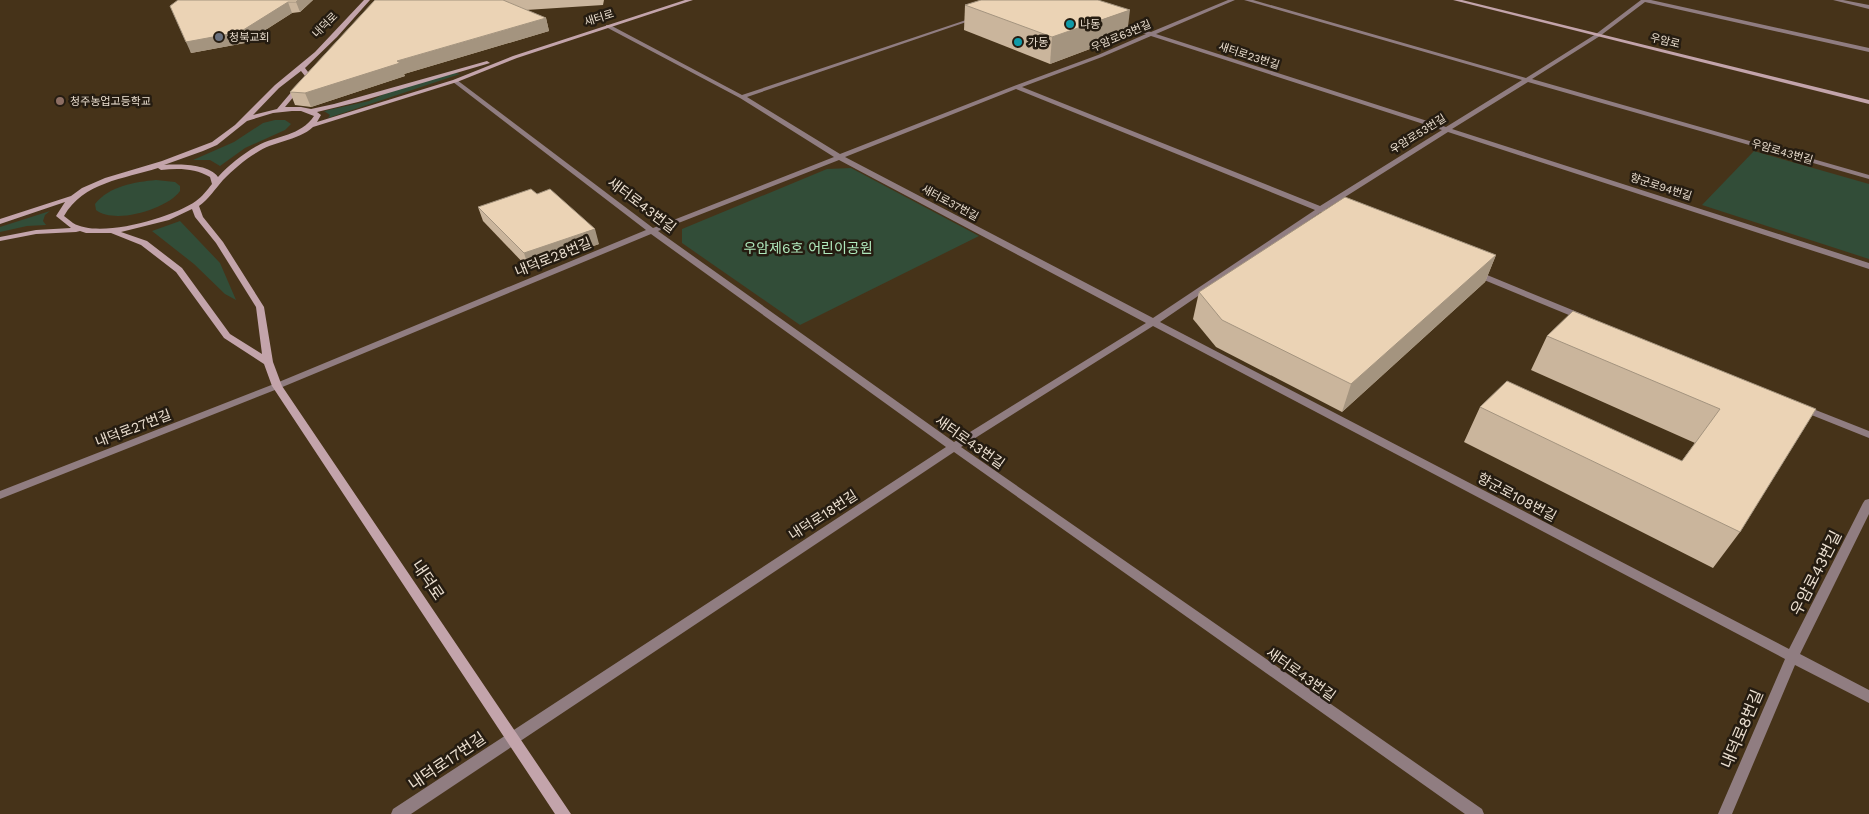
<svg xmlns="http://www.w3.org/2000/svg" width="1869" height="814" viewBox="0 0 1869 814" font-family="'Work Sans','Noto Sans KR',sans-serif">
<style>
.green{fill:#324d38}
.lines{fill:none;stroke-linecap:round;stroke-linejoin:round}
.street{fill:#907d81;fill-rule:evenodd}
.secondary{fill:#c3a4ab;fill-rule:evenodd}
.wall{fill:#cab59c}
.shaded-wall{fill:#a4947f}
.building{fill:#ebd3b5;stroke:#a4947f}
.culture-dot{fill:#0f9aa8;stroke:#251c11;stroke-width:2}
.worship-dot{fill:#6b7280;stroke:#251c11;stroke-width:2}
.education-dot{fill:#8d6e63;stroke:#251c11;stroke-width:2}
.labels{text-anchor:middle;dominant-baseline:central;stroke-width:5;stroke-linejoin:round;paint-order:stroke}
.far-street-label{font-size:11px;fill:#ebdfd0;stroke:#251c11}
.far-poi-label{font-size:11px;fill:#ebdfd0;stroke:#251c11;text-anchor:start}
.street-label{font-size:14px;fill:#ebdfd0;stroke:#251c11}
.park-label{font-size:14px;fill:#afe9bc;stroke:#251c11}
.near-street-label{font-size:16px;fill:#ebdfd0;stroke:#251c11}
</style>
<rect width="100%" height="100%" fill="#463319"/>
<g class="green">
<path d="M 455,73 L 460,74 L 328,118 L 330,115 L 324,111 L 369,101 L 391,91 Z"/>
<path d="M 275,120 L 285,120 L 291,124 L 285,130 L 245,148 L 220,166 L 210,160 L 193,160 L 234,142 L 263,123 Z"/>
<path d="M 1754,151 L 1869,184 L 1869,259 L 1702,205 Z"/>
<path d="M 851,168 L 979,236 L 800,325 L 682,243 L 682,229 L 827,169 Z"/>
<path d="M 156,180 L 175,182 L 180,186 L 180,191 C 167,209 115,225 96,210 L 95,204 C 109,186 135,182 156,180 Z"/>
<path d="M 50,211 L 45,215 L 43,221 L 46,225 L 27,226 L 0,232 L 0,227 Z"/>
<path d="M 180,221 L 220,263 L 236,300 L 225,294 L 194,264 L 152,231 Z"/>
</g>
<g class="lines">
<g class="street">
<path d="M 1228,0 L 1235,0 L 1156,34 L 1446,127 L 1522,80 L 1244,0 L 1253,0 L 1526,78 L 1596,34 L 1641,0 L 1651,0 L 1869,48 L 1869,52 L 1645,2 L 1600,36 L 1532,79 L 1869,175 L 1869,179 L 1528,82 L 1452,129 L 1869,263 L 1869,269 L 1448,132 L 1326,209 L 1329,211 L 1328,213 L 1321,212 L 1160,322 L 1789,649 L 1863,503 L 1865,500 L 1869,499 L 1869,514 L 1800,654 L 1869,690 L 1869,703 L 1795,665 L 1732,814 L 1718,814 L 1785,659 L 1153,326 L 961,447 L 1482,809 L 1484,814 L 1465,814 L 954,452 L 411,814 L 391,814 L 393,809 L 946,447 L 651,234 L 280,388 L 0,499 L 0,491 L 274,384 L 646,230 L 453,82 L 453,80 L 457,80 L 653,228 L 834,157 L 740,98 L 606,27 L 606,25 L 610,25 L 742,95 L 978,16 L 978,18 L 747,97 L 840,154 L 1014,86 L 1098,55 L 1146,34 L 1114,24 L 1114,22 L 1151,32 ZM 1151,36 L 1442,130 L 1320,206 L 1022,87 L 1102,57 ZM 1016,89 L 1315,210 L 1153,318 L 845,157 ZM 839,160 L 1146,323 L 954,442 L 658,231 Z"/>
<path d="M 1833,0 L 1843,0 L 1869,5 L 1869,9 Z"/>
<path d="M 1475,270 L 1587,316 L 1588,318 L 1587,320 L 1581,320 L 1472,275 L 1471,273 Z"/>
<path d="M 1803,405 L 1869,431 L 1869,438 L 1799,410 L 1798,408 L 1799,406 Z"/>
</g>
<g class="secondary">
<path d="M 364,0 L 370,0 L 337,37 L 305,68 L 311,76 L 285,107 L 301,107 L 311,109 L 334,104 L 487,61 L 490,63 L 358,102 L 317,112 L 321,115 L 317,122 L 453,80 L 513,56 L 685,0 L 693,0 L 517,58 L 457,82 L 313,127 C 298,141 273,141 256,153 C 244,160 233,170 223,180 C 215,189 209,199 199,206 L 203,217 L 223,242 L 264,307 L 273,362 L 282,386 L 571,814 L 555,814 L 272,386 L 264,364 L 224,338 L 176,272 L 141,245 L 111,233 L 86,233 L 80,231 L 76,232 L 36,234 L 0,241 L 0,237 L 36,230 L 71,228 L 56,216 L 65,202 L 0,224 L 0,219 L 71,196 L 82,188 L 105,178 L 162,161 L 212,142 L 235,125 L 275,85 L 315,52 ZM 301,71 L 305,76 L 277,109 L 253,115 L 279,88 ZM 292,111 L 301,111 L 314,116 C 301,136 277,135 257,146 C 243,154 229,165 218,177 C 209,164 179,164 164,165 L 203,151 L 217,145 L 247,121 L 273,113 ZM 158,168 L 161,170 C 178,168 195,168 210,177 L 212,184 C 207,190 202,197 196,201 C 172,218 99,239 73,223 C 70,221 67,218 64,216 C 83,182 124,179 158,168 ZM 192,209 L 195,217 L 216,243 L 256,307 L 262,354 L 230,334 L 182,268 L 147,241 L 121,232 L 169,220 Z"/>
<path d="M 1453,0 L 1462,0 L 1869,100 L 1869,104 Z"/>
</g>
</g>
<g class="wall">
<path d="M 178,0 L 313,0 L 300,12 L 292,13 L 245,43 L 191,53 Z"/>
<path d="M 375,0 L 604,0 L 603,5 L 526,10 L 546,18 L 549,31 L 404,74 L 405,76 L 311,107 L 295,105 L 290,92 Z"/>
<path d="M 965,5 L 1127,35 L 1050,64 L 964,30 Z"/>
<path d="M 537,194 L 599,244 L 529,269 L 483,221 L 478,207 Z"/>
<path d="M 1496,255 L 1485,282 L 1342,412 L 1216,347 L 1193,319 L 1199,292 Z"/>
<path d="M 1547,336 L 1816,409 L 1740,532 L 1713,568 L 1464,442 L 1480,407 L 1682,461 L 1695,443 L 1531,370 Z"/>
</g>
<g class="shaded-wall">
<path d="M 298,0 L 313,0 L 300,12 L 296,2 Z"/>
<path d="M 288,2 L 292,13 L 245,43 L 191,53 L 186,42 Z"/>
<path d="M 1130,10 L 1127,35 L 1050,64 L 1052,37 Z"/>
<path d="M 546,18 L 549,31 L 404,74 L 405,76 L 311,107 L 305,93 L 397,61 Z"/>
<path d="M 595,229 L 599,244 L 529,269 L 524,253 Z"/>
<path d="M 1496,255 L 1485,282 L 1342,412 L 1351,384 Z"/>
</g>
<g class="building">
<path d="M 178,0 L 298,0 L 296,2 L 288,2 L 240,32 L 186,42 L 170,6 Z"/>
<path d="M 375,0 L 503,0 L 546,18 L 397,61 L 400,63 L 305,93 L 290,92 Z"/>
<path d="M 981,0 L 1098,0 L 1130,10 L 1052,37 L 965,5 Z"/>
<path d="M 531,189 L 537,194 L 550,189 L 595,229 L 524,253 L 478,207 Z"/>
<path d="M 1345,197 L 1496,255 L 1351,384 L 1222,320 L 1199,292 Z"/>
<path d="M 1573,311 L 1816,409 L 1740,532 L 1480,407 L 1507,381 L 1682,461 L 1720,409 L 1547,336 Z"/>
</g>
<g class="culture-dot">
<circle cx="1070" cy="24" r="5"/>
<circle cx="1018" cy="42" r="5"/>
</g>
<circle class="worship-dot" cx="219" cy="37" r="5"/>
<circle class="education-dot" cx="60" cy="101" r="5"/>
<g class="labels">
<g class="far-street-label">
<text transform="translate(599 18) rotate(-18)">새터로</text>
<text transform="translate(325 25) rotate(-45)">내덕로</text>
<text transform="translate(1121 36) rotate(-23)">우암로63번길</text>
<text transform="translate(1665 41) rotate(14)">우암로</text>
<text transform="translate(1249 56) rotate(18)">새터로23번길</text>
<text transform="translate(1418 134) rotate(-32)">우암로53번길</text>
<text transform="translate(1782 152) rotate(16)">우암로43번길</text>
<text transform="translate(1661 187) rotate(18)">향군로94번길</text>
<text transform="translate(950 203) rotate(28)">새터로37번길</text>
</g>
<g class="far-poi-label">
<text x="1080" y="24">나동</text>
<text x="229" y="37">청북교회</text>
<text x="1028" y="42">가동</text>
<text x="70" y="101">청주농업고등학교</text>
</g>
<g class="street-label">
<text transform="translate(642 205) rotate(37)">새터로43번길</text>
<text transform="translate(553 257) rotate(-22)">내덕로28번길</text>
<text transform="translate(133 428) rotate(-21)">내덕로27번길</text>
<text transform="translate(970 442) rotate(35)">새터로43번길</text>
<text transform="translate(1517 497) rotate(28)">향군로108번길</text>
<text transform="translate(823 515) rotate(-33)">내덕로18번길</text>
<text transform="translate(1301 674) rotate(35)">새터로43번길</text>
</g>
<g class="park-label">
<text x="808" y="248">우암제6호 어린이공원</text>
</g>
<g class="near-street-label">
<text transform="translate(1816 573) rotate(-63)">우암로43번길</text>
<text transform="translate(428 580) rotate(56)">내덕로</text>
<text transform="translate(1742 729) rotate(-67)">내덕로8번길</text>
<text transform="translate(447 761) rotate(-34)">내덕로17번길</text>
</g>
</g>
</svg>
